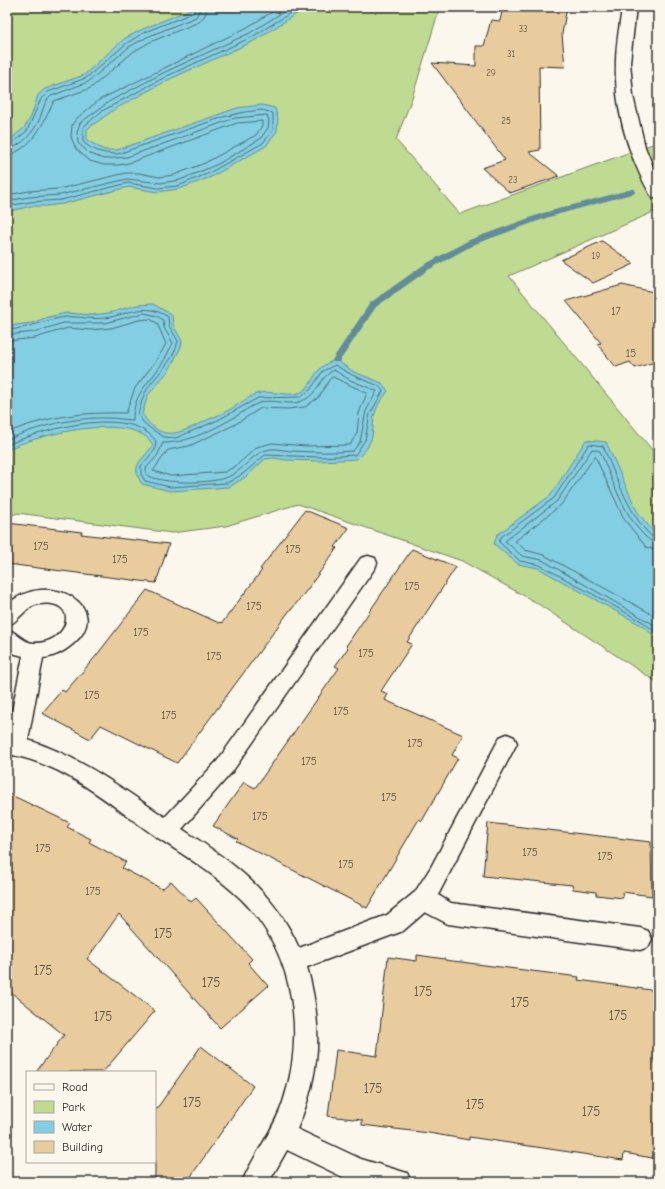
<svg xmlns="http://www.w3.org/2000/svg" width="665" height="1189" viewBox="0 0 665 1189" font-family="'Comic Neue',sans-serif">
<style>
.green{fill:#bfda91;stroke:#75825e}
.water{fill:#83cee2;stroke:#608d99}
.lines{fill:none;stroke-linecap:round;stroke-linejoin:round}
.shore{stroke:#4e6c74;stroke-width:1}
.stream{fill:#608d99;fill-rule:evenodd}
.building{fill:#e9cc9d;stroke:#2b2b2b}
.service-casing{stroke:#2b2b2b;stroke-width:3}
.minor-casing{stroke:#2b2b2b;stroke-width:3}
.service{fill:#fbf7ec;fill-rule:evenodd}
.minor{fill:#fbf7ec;fill-rule:evenodd}
.labels{text-anchor:middle;dominant-baseline:central;stroke-width:4;stroke-linejoin:round;paint-order:stroke}
.far-number-label{font-size:9px;fill:#5a5348}
.number-label{font-size:11px;fill:#5a5348}
.near-number-label{font-size:13px;fill:#5a5348}
</style>
<rect width="100%" height="100%" fill="#fbf7ec"/>
<filter id="ink" filterUnits="userSpaceOnUse"><feTurbulence type="fractalNoise" baseFrequency=".025" numOctaves="2"/><feDisplacementMap in="SourceGraphic" scale="8" xChannelSelector="R" yChannelSelector="G"/><feConvolveMatrix kernelMatrix="1 2 1 2 8 2 1 2 1" color-interpolation-filters="sRGB"/></filter>
<g filter="url(#ink)">
<path class="green" d="M 7,7 L 440,7 L 412,98 L 396,140 L 460,214 L 658,142 L 658,210 L 509,276 L 658,457 L 658,683 L 535,602 L 462,561 L 298,504 L 226,526 L 172,533 L 17,513 L 7,518 Z"/>
<g class="water">
<path d="M 196,7 L 307,7 L 254,41 L 168,80 L 115,109 L 87,129 L 87,140 L 104,150 L 117,150 L 237,108 L 262,105 L 275,108 L 278,119 L 277,131 L 266,146 L 211,177 L 179,189 L 157,192 L 129,187 L 62,204 L 46,206 L 31,206 L 15,210 L 7,210 L 7,142 L 24,128 L 31,117 L 38,95 L 45,89 L 84,75 L 124,39 L 143,29 Z"/>
<path d="M 153,304 L 172,315 L 173,325 L 182,341 L 181,347 L 169,370 L 148,395 L 142,414 C 160,440 174,436 199,424 C 208,419 218,416 227,411 C 237,406 246,398 256,394 C 271,389 285,397 299,393 C 315,388 310,367 336,360 L 354,372 L 382,383 L 388,391 L 378,405 L 374,416 L 372,437 L 367,448 L 357,459 L 321,461 L 286,460 L 274,458 L 265,459 L 247,476 L 229,487 L 170,491 L 142,484 C 129,464 143,461 153,445 C 134,410 35,435 7,450 L 7,326 L 32,323 L 48,317 L 67,313 L 92,315 L 109,313 L 137,305 Z"/>
<path d="M 586,440 L 606,442 L 637,511 L 658,538 L 658,639 L 641,625 L 538,568 L 518,564 L 494,544 L 497,535 L 551,495 Z"/>
</g>
<g class="lines">
<g class="shore">
<path d="M 7,144 L 11,144 L 27,131 L 41,99 L 48,92 L 86,78 L 127,43 L 145,32 L 193,13 L 196,7"/>
<path d="M 7,150 C 22,146 34,132 40,118 C 43,110 44,102 51,96 L 88,82 L 129,47 L 147,37 L 196,17 L 201,7"/>
<path d="M 7,156 C 34,147 42,125 54,101 L 91,88 L 133,52 L 150,42 L 199,22 L 205,15 L 207,7"/>
<path d="M 7,195 L 29,191 L 59,189 L 126,173 L 139,173 L 159,177 L 174,175 L 205,163 L 256,135 L 262,126 L 262,121 L 237,123 L 129,163 L 119,165 L 104,165 L 90,161 L 76,149 L 71,137 L 72,125 L 76,119 L 99,100 L 246,28 L 280,7"/>
<path d="M 7,201 L 29,197 L 60,195 L 127,179 L 161,183 L 180,180 L 218,164 L 260,139 L 268,128 L 269,121 L 267,115 L 235,118 L 127,157 L 103,159 L 89,153 L 78,143 L 77,132 L 80,123 L 110,101 L 165,72 L 250,33 L 291,7"/>
<path d="M 7,206 L 30,202 L 61,200 L 128,183 L 158,188 L 178,186 L 209,173 L 263,143 L 273,130 L 273,113 L 262,110 L 245,112 L 223,117 L 118,154 C 104,154 93,151 83,142 L 83,127 L 102,111 L 167,76 L 252,37 L 300,7"/>
<path d="M 7,330 C 28,329 46,319 67,317 C 79,316 91,320 104,318 C 129,315 144,301 168,317 L 169,326 L 178,341 C 174,363 154,375 145,393 C 142,399 140,407 138,414 L 143,422 L 150,428 L 164,437 L 176,438 L 218,420 L 258,398 L 300,397 L 310,390 L 323,371 L 335,365 L 352,375 L 379,386 L 383,391 L 370,414 L 365,440 L 355,455 L 321,457 L 265,455 L 244,473 L 227,483 L 170,487 L 145,481 L 141,474 L 141,466 L 155,450 L 156,441 C 129,404 41,430 7,445"/>
<path d="M 7,335 L 35,332 L 63,323 L 105,323 L 144,313 L 157,316 L 163,320 L 164,328 L 173,343 C 169,350 166,358 161,365 C 148,384 133,395 133,420 C 125,420 117,418 108,418 C 74,417 38,426 7,440"/>
<path d="M 7,341 L 35,338 L 68,328 L 91,330 L 111,328 L 139,320 L 150,319 L 157,323 L 166,344 L 156,361 L 135,388 L 126,413 C 85,412 45,416 7,433"/>
<path d="M 334,370 L 350,380 L 377,391 L 366,411 L 360,442 L 353,451 C 333,453 312,452 292,451 C 285,451 277,448 270,449 C 253,452 245,469 230,476 C 216,484 159,485 146,474 L 146,468 L 157,456 L 163,443 C 188,443 214,429 235,417 C 243,412 250,406 259,403 C 273,397 290,408 304,400 C 318,394 320,376 334,370 Z"/>
<path d="M 333,377 L 367,393 L 359,413 L 357,433 L 350,445 L 305,446 L 272,443 L 257,447 L 237,465 L 225,472 L 171,476 L 153,471 L 168,450 L 189,446 L 234,425 L 261,408 L 288,409 L 305,407 L 319,397 L 329,380 Z"/>
<path d="M 658,540 C 635,531 613,469 603,446 L 589,444 L 554,498 L 501,537 L 499,542 L 520,561 L 540,565 L 643,622 L 658,634"/>
<path d="M 658,545 C 629,533 612,478 600,451 L 592,449 L 557,501 L 505,541 L 522,556 L 542,560 L 658,627"/>
<path d="M 658,551 L 646,547 L 624,519 L 595,456 L 561,505 L 515,541 L 525,550 L 544,555 L 648,612 L 658,620"/>
</g>
<path class="stream" d="M 632,189 L 635,189 L 635,193 L 549,217 L 475,244 L 428,270 L 376,307 L 339,362 L 333,362 L 332,360 L 370,303 L 422,266 L 469,240 L 543,213 Z"/>
</g>
<g class="building">
<path d="M 503,7 L 567,7 L 562,34 L 565,67 L 539,66 L 540,150 L 529,152 L 559,176 L 510,193 L 482,168 L 505,160 L 432,63 L 476,66 L 476,46 L 484,46 L 491,20 L 500,21 Z"/>
<path d="M 602,241 L 634,264 L 593,283 L 561,260 Z"/>
<path d="M 622,285 L 658,293 L 658,361 L 635,368 L 630,362 L 616,367 L 597,344 L 601,343 L 566,301 Z"/>
<path d="M 305,510 L 349,528 L 335,547 L 337,548 L 307,590 L 291,610 L 290,610 L 177,763 L 101,725 L 90,739 L 42,713 L 62,690 L 65,692 L 96,656 L 147,590 L 219,623 L 221,622 L 222,623 L 262,570 L 260,569 Z"/>
<path d="M 7,523 L 82,532 L 81,534 L 169,544 L 156,583 L 7,564 Z"/>
<path d="M 412,549 L 456,567 L 407,642 L 412,644 L 381,691 L 388,694 L 385,700 L 463,735 L 452,755 L 458,758 L 422,821 L 419,819 L 367,908 L 236,841 L 238,839 L 213,826 L 244,782 L 255,788 L 339,668 L 335,666 L 348,648 L 346,646 Z"/>
<path d="M 7,793 L 70,823 L 67,827 L 91,839 L 89,842 L 126,862 L 122,868 L 162,889 L 171,881 L 191,902 L 196,898 L 252,959 L 248,963 L 268,986 L 220,1028 L 119,914 L 87,959 L 155,1011 L 103,1072 L 36,1072 L 64,1035 L 7,989 Z"/>
<path d="M 488,823 L 651,842 L 652,896 L 622,892 L 623,898 L 596,895 L 596,892 L 573,889 L 572,885 L 483,876 Z"/>
<path d="M 417,955 L 445,959 L 445,960 L 579,977 L 578,980 L 658,991 L 658,1159 L 624,1153 L 623,1160 L 469,1137 L 469,1140 L 429,1133 L 362,1125 L 362,1120 L 328,1116 L 336,1050 L 377,1056 L 388,957 L 417,961 Z"/>
<path d="M 201,1046 L 253,1086 L 187,1182 L 155,1182 L 155,1111 Z"/>
</g>
<g class="lines">
<defs>
<path id="service" d="M 368,556 L 375,558 L 377,563 L 375,568 L 232,772 L 182,829 C 232,862 274,891 299,948 L 387,915 L 415,892 L 431,867 L 500,737 L 507,734 L 514,737 L 517,743 L 438,895 L 451,903 L 640,928 L 648,931 L 652,939 L 648,947 L 640,950 L 448,924 L 425,912 L 403,931 L 307,967 C 323,1024 321,1074 297,1129 L 361,1159 L 407,1173 L 411,1182 L 353,1182 L 287,1150 L 269,1182 L 242,1182 C 254,1154 274,1130 283,1102 C 306,1033 294,951 241,899 C 216,875 187,857 158,838 C 110,805 67,764 7,754 L 7,736 L 23,656 L 12,653 L 7,648 L 7,629 C 17,632 23,643 34,643 C 70,644 81,598 39,604 C 25,606 20,621 7,626 L 7,605 C 48,567 116,608 73,644 C 65,651 54,657 43,658 L 28,740 C 79,756 120,787 165,817 L 218,760 L 361,558 Z"/>
<path id="minor" d="M 622,7 L 636,7 L 630,62 L 633,96 L 645,147 L 658,179 L 658,199 L 652,197 L 650,194 C 628,154 614,108 616,62 C 616,44 620,25 622,7 Z"/>
</defs>
<use href="#service" class="service-casing"/>
<use href="#minor" class="minor-casing"/>
<use href="#service" class="service"/>
<use href="#minor" class="minor"/>
</g>
</g>
<g class="labels">
<g class="far-number-label">
<text x="523" y="29">33</text>
<text x="511" y="54">31</text>
<text x="491" y="73">29</text>
<text x="506" y="121">25</text>
<text x="513" y="180">23</text>
<text x="596" y="256">19</text>
</g>
<g class="number-label">
<text x="616" y="311">17</text>
<text x="631" y="353">15</text>
<text x="41" y="546">175</text>
<text x="293" y="549">175</text>
<text x="120" y="559">175</text>
<text x="412" y="586">175</text>
<text x="254" y="606">175</text>
<text x="141" y="632">175</text>
<text x="366" y="653">175</text>
<text x="214" y="656">175</text>
<text x="92" y="695">175</text>
<text x="341" y="711">175</text>
<text x="169" y="715">175</text>
<text x="415" y="743">175</text>
<text x="309" y="761">175</text>
<text x="389" y="797">175</text>
<text x="260" y="816">175</text>
<text x="43" y="848">175</text>
<text x="530" y="852">175</text>
<text x="605" y="856">175</text>
<text x="346" y="864">175</text>
<text x="93" y="891">175</text>
</g>
<g class="near-number-label">
<text x="163" y="933">175</text>
<text x="43" y="970">175</text>
<text x="211" y="982">175</text>
<text x="423" y="991">175</text>
<text x="520" y="1002">175</text>
<text x="618" y="1015">175</text>
<text x="103" y="1016">175</text>
<text x="373" y="1088">175</text>
<text x="192" y="1102">175</text>
<text x="475" y="1104">175</text>
<text x="591" y="1111">175</text>
</g>
</g>
<rect width="665" height="1189" fill="none" stroke="#fbf7ec" stroke-width="24"/>
<rect x="12" y="12" width="641" height="1165" fill="none" stroke="#2b2b2b" stroke-width="1.5" filter="url(#ink)"/>
<rect x="26" y="1071" width="130" height="92" fill="#fbf7ec" stroke="#a8a59f"/>
<rect x="34" y="1084" width="20" height="6" fill="#fbf7ec" stroke="#a8a59f"/>
<text x="62" y="1091" font-size="12" fill="#2b2b2b">Road</text>
<rect x="34" y="1101" width="20" height="12" fill="#bfda91" stroke="#a8a59f"/>
<text x="62" y="1111" font-size="12" fill="#2b2b2b">Park</text>
<rect x="34" y="1121" width="20" height="12" fill="#83cee2" stroke="#a8a59f"/>
<text x="62" y="1131" font-size="12" fill="#2b2b2b">Water</text>
<rect x="34" y="1141" width="20" height="12" fill="#e9cc9d" stroke="#a8a59f"/>
<text x="62" y="1151" font-size="12" fill="#2b2b2b">Building</text>
</svg>
